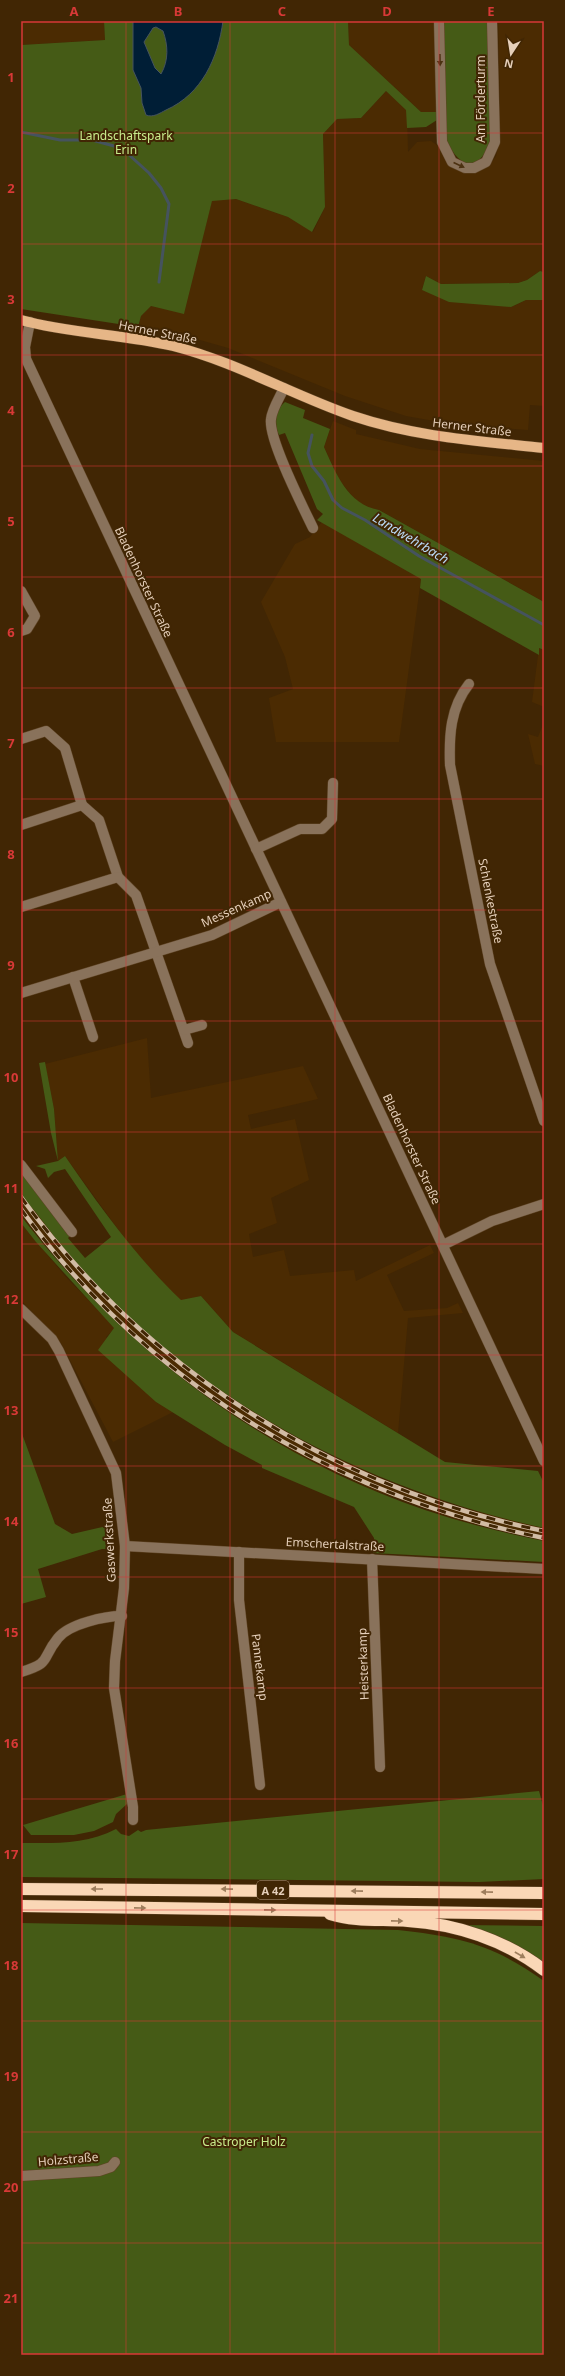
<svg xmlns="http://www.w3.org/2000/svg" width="565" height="2376" viewBox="0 0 565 2376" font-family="'Noto Sans',sans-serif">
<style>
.built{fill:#4b2b02}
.green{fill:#455b16}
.water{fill:#001e36;stroke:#45535e;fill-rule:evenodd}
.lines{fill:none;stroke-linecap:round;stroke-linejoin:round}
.stream{stroke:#45535e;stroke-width:3}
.minor-casing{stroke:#5f4425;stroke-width:11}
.major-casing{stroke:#5f4425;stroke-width:11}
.highway-casing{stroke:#5f4425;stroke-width:13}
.minor{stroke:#89725b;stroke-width:10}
.major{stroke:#e6b687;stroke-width:10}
.highway{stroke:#fad7b6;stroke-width:12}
.rail-casing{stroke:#d1bba4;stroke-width:4.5}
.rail{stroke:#412604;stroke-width:3;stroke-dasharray:9;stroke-linecap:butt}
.oneway{fill:#4c3111}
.oneway2{fill:#9e7e5d}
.grid{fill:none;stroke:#d83937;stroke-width:1;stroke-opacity:0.55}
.labels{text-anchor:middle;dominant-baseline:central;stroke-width:4;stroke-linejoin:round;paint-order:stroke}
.shield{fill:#412604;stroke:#b49c83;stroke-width:1}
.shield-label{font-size:11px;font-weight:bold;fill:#e5cfba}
.street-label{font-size:12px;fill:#e5cfba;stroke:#412604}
.park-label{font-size:12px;fill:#c8ec8c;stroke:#412604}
.water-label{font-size:13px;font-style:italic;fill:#bad9f5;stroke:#412604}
.neatline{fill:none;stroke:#d83937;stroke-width:1.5}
.grid-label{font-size:13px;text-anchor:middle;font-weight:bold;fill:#d83937}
</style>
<rect width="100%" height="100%" fill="#412604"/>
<g class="built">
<path d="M 21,21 L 104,21 L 105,40 L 21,45 Z"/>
<path d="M 348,21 L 434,21 L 438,112 L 421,112 L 349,45 Z"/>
<path d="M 498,21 L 544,21 L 544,272 L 540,271 L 527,280 L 518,283 L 441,284 L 426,276 L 422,290 L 511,307 L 526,300 L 544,300 L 544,406 L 530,405 L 528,430 L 451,424 L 406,416 L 345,396 L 228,348 L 179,334 L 138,327 L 141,316 L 151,306 L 184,313 L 212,200 L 236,199 L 288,217 L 313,232 L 325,207 L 323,134 L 337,119 L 361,118 L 386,91 L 407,110 L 408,152 L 417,142 L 431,141 L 438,146 L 446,162 L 455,169 L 473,173 L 489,166 L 496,156 L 499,144 L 500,99 Z"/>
<path d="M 333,421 L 356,430 L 356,434 L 420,449 L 544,461 L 544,602 L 379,510 L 368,508 L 355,500 L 338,478 L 324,447 Z"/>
<path d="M 322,522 L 421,579 L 399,742 L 276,742 L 269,698 L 293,689 L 285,657 L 261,602 L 295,544 L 310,537 Z"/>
<path d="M 539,648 L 544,650 L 544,707 L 532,702 Z"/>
<path d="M 544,722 L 544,766 L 535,764 L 528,734 L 538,737 Z"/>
<path d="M 147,1038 L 151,1098 L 303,1066 L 318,1099 L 248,1115 L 251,1129 L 295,1119 L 309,1180 L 271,1198 L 277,1223 L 249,1234 L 253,1257 L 284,1250 L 290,1276 L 354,1270 L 356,1281 L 430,1245 L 434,1253 L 387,1275 L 404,1311 L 447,1308 L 458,1303 L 463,1313 L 408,1318 L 398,1433 L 233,1332 L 201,1296 L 181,1301 L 158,1278 L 125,1239 L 65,1156 L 58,1161 L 54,1109 L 45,1064 Z"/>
<path d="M 21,1194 L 82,1269 L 118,1305 L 188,1367 L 247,1408 L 316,1449 L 392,1483 L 459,1507 L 544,1528 L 544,1541 L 455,1519 L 371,1489 L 298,1454 L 226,1410 L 152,1354 L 89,1295 L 21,1216 Z"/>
<path d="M 21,1223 L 65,1276 L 115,1328 L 106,1337 L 156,1402 L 173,1412 L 113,1442 L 61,1343 L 21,1300 Z"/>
</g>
<g class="green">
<path d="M 104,21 L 348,21 L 349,45 L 421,112 L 438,112 L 437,120 L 426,127 L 407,128 L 406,110 L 386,91 L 361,118 L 337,119 L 323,134 L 325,207 L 312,232 L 288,217 L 236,199 L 212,201 L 184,314 L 151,306 L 141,316 L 138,327 L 21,309 L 21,45 L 105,40 Z"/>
<path d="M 442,21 L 490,21 L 492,136 C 481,171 463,174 446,140 Z"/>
<path d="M 540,271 L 544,272 L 544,300 L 526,300 L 511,307 L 449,302 L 422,290 L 426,276 L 441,284 L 518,283 L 527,280 Z"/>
<path d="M 285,402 L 305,410 L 303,418 L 330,429 L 324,447 C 336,473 347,504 379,510 L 544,602 L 544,650 L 539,648 L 539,655 L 420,588 L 421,579 L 317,520 L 323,514 L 317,509 L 285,433 L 279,435 C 274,424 275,410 285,402 Z"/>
<path d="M 45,1062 L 54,1109 L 58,1161 L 65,1156 C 100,1207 136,1257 181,1300 L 201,1296 L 233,1332 L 445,1462 L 538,1471 L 544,1483 L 544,1528 C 364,1489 195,1399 73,1259 C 59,1243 47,1227 34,1210 C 30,1206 24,1200 21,1195 C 19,1189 21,1178 21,1172 L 70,1236 L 68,1238 L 85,1258 L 111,1237 L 65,1169 L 54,1172 L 48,1178 L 45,1169 L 36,1166 L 58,1161 L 51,1133 L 39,1063 Z"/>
<path d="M 21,1216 C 124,1350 264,1455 425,1510 C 464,1523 504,1533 544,1541 L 544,1562 L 373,1553 L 374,1538 L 354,1507 L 262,1468 L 262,1465 L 225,1445 L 156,1402 L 98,1350 L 114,1328 L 36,1242 L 21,1223 Z"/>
<path d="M 21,1431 L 55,1524 L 72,1534 L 111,1525 L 112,1549 L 102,1549 L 38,1569 L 46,1597 L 21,1604 Z"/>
<path d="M 539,1791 L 544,1809 L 544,1879 L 479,1882 L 21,1877 L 21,1843 C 54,1843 86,1845 116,1829 L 121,1834 L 129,1836 L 138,1830 L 141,1832 L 146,1830 Z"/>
<path d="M 127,1794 L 127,1804 L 116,1814 L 113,1822 L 94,1831 L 74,1835 L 31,1835 L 23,1825 Z"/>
<path d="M 21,1923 L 398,1930 C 460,1937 492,1944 544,1981 L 544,2355 L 21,2355 Z"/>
<path d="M 457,1925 L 544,1926 L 544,1963 Z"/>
</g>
<path class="water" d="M 133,21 L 223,21 C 218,58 202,94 166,110 C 160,113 153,118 146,115 L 142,103 L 141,88 L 133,70 ZM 156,27 L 163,31 C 168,45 169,60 161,74 L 155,68 L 144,42 L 153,28 Z"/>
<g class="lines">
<g class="stream">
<path d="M 21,132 L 60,140 L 92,140 L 114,146 L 127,153 L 149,173 L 161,188 L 169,204 L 159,282"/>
<path d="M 312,435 L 308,453 L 312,466 L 324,481 L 333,500 L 342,508 L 365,520 L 419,556 L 544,625"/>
</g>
<defs>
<g id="minor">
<path d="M 439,21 L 442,142 L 452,162 L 465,168 L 474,168 L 486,162 L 495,142 L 492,21"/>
<path d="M 30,322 L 25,347 L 26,359 L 544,1461"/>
<path d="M 284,388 C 280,397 272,409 271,419 C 268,439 303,507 313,528"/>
<path d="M 21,591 L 35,616 L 27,629 L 21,631"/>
<path d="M 469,684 C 450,708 449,736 450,765 L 490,964 L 544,1121"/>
<path d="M 21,739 L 46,731 L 65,748 L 82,805"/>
<path d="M 21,825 L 82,805 L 99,820 L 118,877 L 136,895 L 188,1043"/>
<path d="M 256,849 L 300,829 L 322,829 L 332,819 L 333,783"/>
<path d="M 21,907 L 118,877"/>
<path d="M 73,977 L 93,1037"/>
<path d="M 21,993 L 212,935 L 281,902"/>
<path d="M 184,1030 L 202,1025"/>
<path d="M 21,1165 L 72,1232"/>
<path d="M 443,1245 L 492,1221 L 544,1204"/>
<path d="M 21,1309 L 52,1339 L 59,1351 L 116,1473 L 125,1546 L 124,1588 L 115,1661 L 114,1688 L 133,1807 L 133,1820"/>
<path d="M 125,1546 L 544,1569"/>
<path d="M 239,1552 L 239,1600 L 260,1785"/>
<path d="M 372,1559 L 380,1767"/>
<path d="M 21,1672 C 53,1662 40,1660 58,1638 C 69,1624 105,1616 122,1616"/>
<path d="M 21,2176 L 99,2171 L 111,2167 L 115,2162"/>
</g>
<path id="major" d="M 21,320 C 71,334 123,334 173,346 C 236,362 292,395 353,416 C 415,437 480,441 544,448"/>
<g id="highway">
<path d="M 21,1889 L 544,1893"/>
<path d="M 21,1906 L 544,1914"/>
<path d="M 330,1914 C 356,1922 381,1919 408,1921 C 456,1924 505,1940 544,1970"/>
</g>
</defs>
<use href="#minor" class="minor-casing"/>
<use href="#major" class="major-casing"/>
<use href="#highway" class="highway-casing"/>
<use href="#minor" class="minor"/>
<use href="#major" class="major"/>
<use href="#highway" class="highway"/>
<defs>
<g id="rail">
<path d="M 21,1197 C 147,1371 333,1488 544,1531"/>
<path d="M 21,1209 C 146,1383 336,1496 544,1538"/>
</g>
</defs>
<use href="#rail" class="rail-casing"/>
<use href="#rail" class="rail"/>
</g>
<defs><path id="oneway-solid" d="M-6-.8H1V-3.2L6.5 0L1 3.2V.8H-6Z"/></defs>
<g class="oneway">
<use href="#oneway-solid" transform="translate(440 60) rotate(89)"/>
<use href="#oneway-solid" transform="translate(459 165) rotate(25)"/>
</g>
<g class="oneway2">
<use href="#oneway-solid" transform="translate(97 1889) rotate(180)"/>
<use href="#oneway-solid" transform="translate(227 1889) rotate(-179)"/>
<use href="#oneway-solid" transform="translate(357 1891) rotate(-179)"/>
<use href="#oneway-solid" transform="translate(487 1892) rotate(-179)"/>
<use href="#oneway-solid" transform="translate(140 1908) rotate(1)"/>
<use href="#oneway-solid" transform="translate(270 1910) rotate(1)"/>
<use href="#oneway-solid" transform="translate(397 1921) rotate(1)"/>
<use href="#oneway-solid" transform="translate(520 1955) rotate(30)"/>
</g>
<path class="grid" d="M 126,21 L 126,2355M 230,21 L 230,2355M 335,21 L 335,2355M 439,21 L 439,2355M 21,133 L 544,133M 21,244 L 544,244M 21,355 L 544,355M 21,466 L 544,466M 21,577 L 544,577M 21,688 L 544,688M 21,799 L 544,799M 21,910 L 544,910M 21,1021 L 544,1021M 21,1132 L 544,1132M 21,1244 L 544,1244M 21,1355 L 544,1355M 21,1466 L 544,1466M 21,1577 L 544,1577M 21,1688 L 544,1688M 21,1799 L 544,1799M 21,1910 L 544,1910M 21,2021 L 544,2021M 21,2132 L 544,2132M 21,2243 L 544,2243"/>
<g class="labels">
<rect class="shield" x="257" y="1881" width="32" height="18" rx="3"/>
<g class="shield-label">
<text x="273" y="1890">A 42</text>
</g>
<g class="street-label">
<text transform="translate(480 99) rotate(-90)">Am Förderturm</text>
<text transform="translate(158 332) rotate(11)">Herner Straße</text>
<text transform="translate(472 427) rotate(7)">Herner Straße</text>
<text transform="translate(144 582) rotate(65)">Bladenhorster Straße</text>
<text transform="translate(491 901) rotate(79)">Schlenkestraße</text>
<text transform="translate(236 908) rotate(-24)">Messenkamp</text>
<text transform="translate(412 1149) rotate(65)">Bladenhorster Straße</text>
<text transform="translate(109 1540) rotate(-93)">Gaswerkstraße</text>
<text transform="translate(335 1544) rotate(3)">Emschertalstraße</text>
<text transform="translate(363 1664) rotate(-92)">Heisterkamp</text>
<text transform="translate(260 1667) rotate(83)">Pannekamp</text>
<text transform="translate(68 2159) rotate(-5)">Holzstraße</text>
</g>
<g class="park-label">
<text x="126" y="135">Landschaftspark<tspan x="126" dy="14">Erin</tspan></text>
<text x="244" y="2141">Castroper Holz</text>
</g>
<g class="water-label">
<text transform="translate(411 538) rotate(31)">Landwehrbach</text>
</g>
</g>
<rect width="565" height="2376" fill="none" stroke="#412604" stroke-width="44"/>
<g transform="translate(511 54) rotate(192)" stroke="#412604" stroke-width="3" paint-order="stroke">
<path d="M0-3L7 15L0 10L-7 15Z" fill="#e5cfba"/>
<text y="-6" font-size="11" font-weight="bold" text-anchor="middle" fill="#e5cfba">N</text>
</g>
<rect x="22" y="22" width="521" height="2332" class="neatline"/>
<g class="grid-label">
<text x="74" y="16">A</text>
<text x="178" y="16">B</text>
<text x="282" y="16">C</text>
<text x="387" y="16">D</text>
<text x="491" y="16">E</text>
<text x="11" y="82">1</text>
<text x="11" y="193">2</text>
<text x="11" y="304">3</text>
<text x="11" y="415">4</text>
<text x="11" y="526">5</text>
<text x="11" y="637">6</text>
<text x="11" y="748">7</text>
<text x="11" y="859">8</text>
<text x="11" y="970">9</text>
<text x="11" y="1082">10</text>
<text x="11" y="1193">11</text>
<text x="11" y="1304">12</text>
<text x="11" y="1415">13</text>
<text x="11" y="1526">14</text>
<text x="11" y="1637">15</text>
<text x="11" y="1748">16</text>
<text x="11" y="1859">17</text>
<text x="11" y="1970">18</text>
<text x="11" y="2081">19</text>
<text x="11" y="2192">20</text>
<text x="11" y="2303">21</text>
</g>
</svg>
